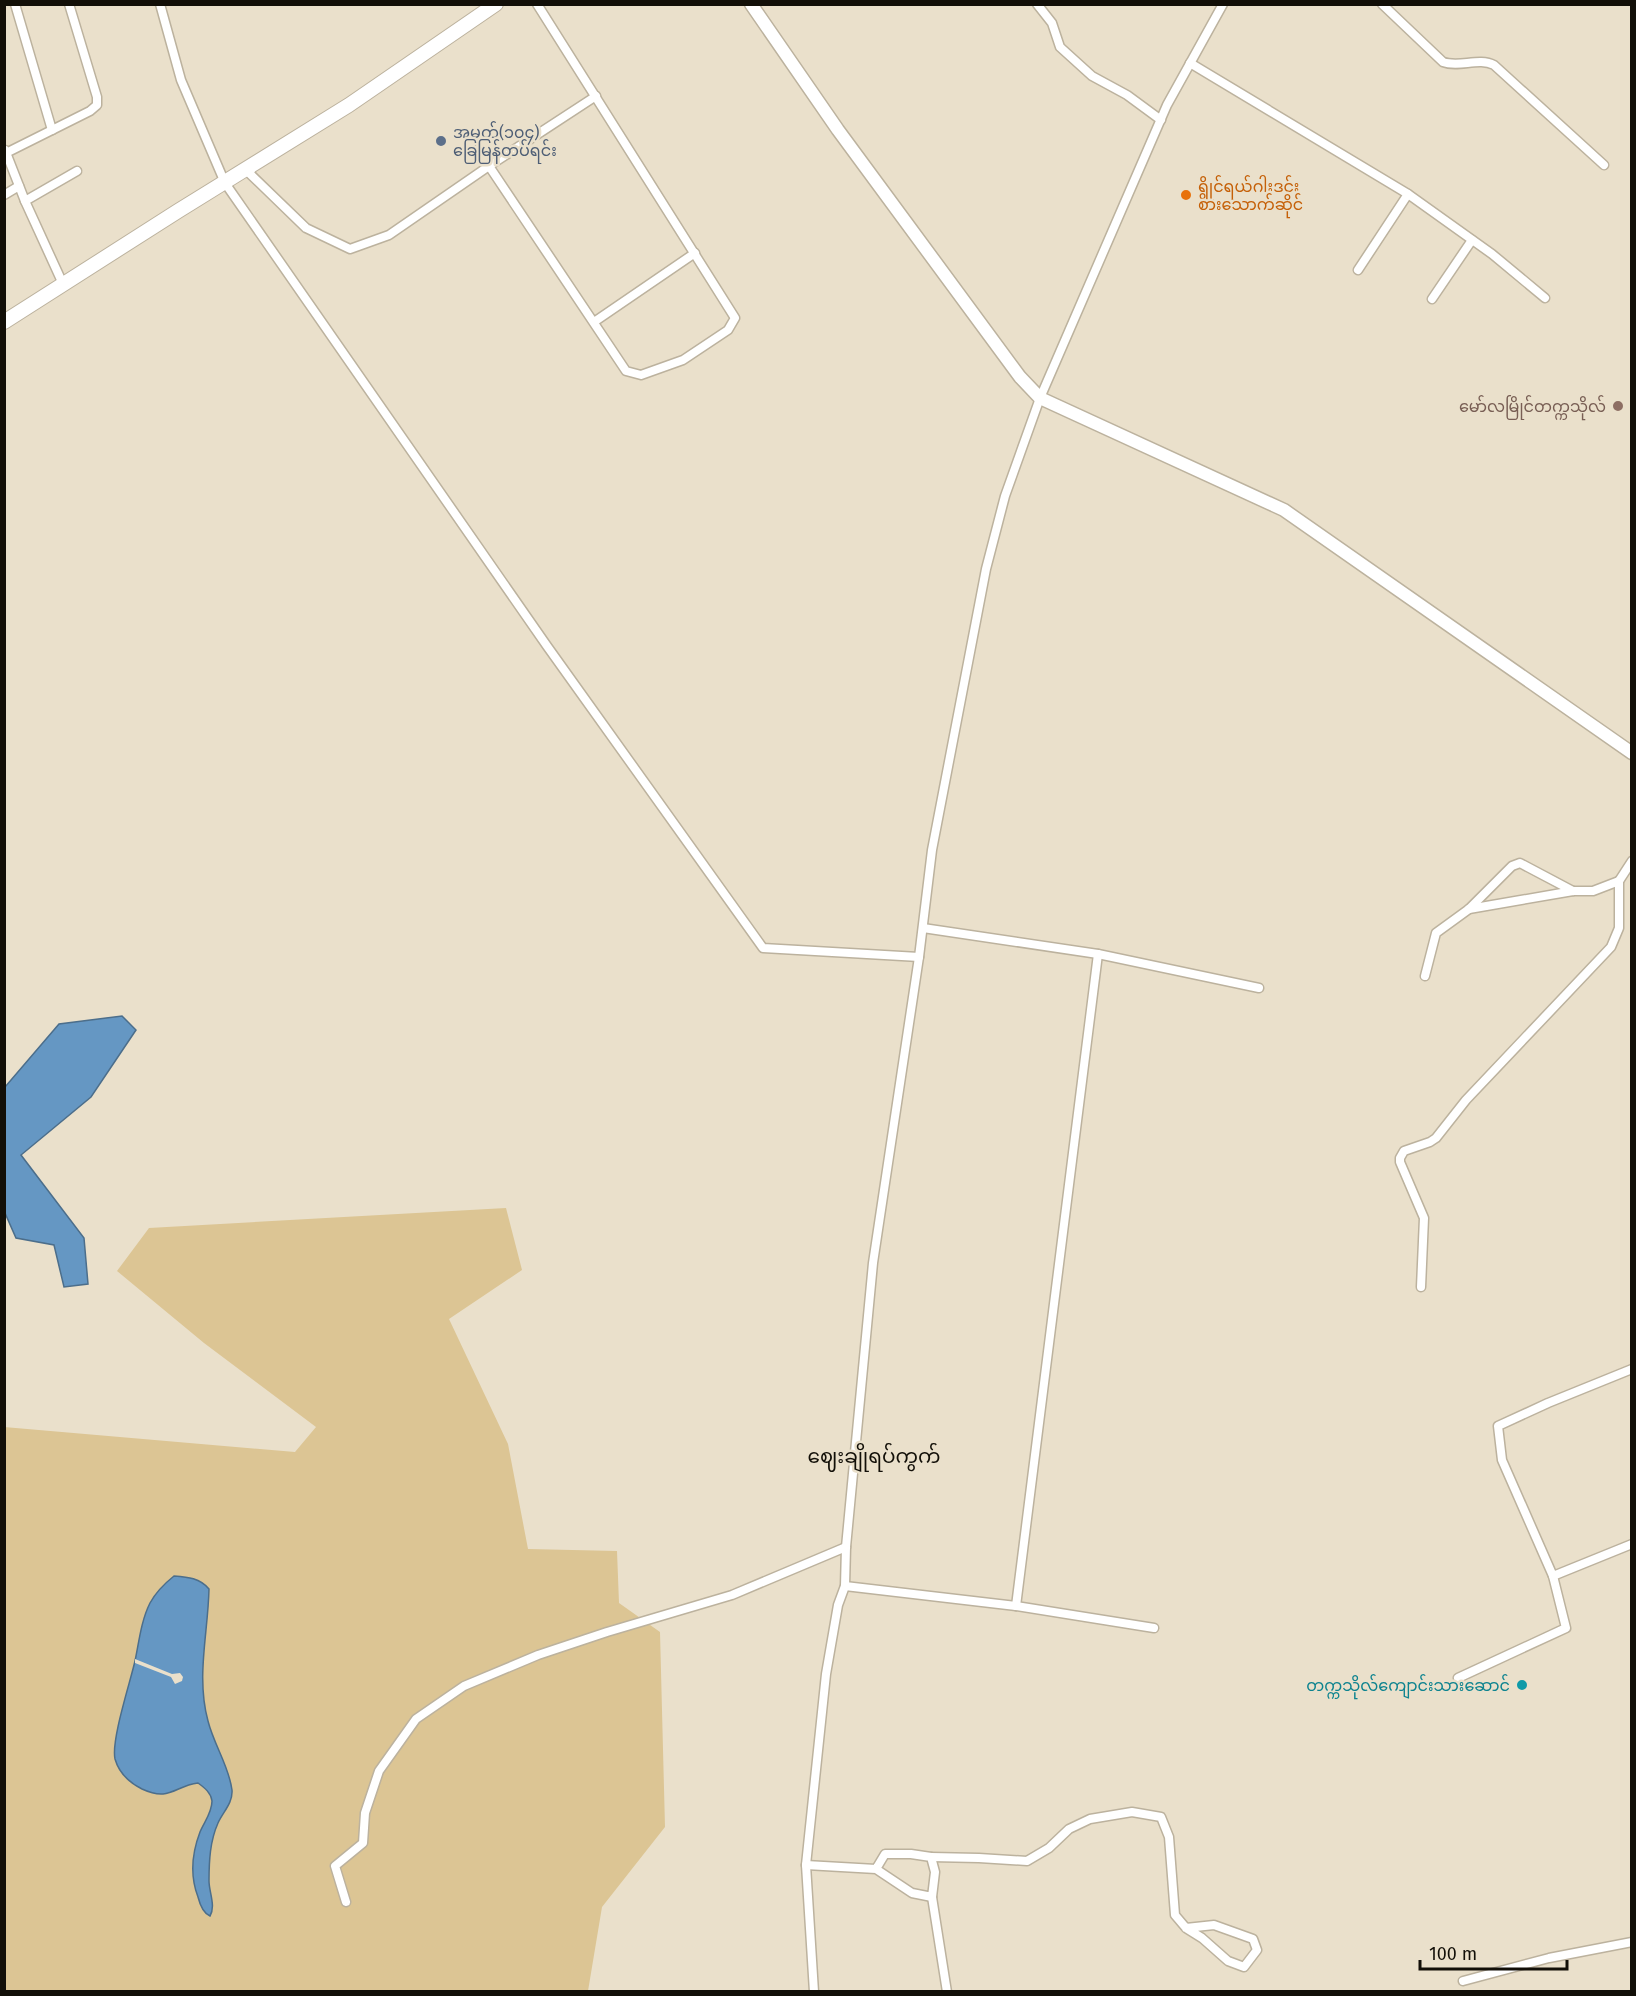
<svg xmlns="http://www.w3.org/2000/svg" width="1636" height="1996" viewBox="0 0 1636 1996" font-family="'Fira Sans','Noto Sans Myanmar',sans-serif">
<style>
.green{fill:#dcc594}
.water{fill:#6597c3;stroke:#4c6e8b;stroke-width:1.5}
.pier{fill:#eae0cb}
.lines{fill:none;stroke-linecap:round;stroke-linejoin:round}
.minor-casing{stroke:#bcb29e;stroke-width:11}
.secondary-casing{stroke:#bcb29e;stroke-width:15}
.trunk-casing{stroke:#bcb29e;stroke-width:16}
.minor{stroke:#fff;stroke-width:8}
.secondary{stroke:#fff;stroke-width:12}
.trunk{stroke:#fff;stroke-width:14}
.service-dot{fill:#5c6f8a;stroke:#eae0cb;stroke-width:2}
.food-dot{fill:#e8710a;stroke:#eae0cb;stroke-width:2}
.education-dot{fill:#8d6e63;stroke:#eae0cb;stroke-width:2}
.culture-dot{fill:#0f9aa8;stroke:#eae0cb;stroke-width:2}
.labels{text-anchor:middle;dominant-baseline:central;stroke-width:5;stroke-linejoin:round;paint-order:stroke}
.service-label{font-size:16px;fill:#4e5e75;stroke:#eae0cb;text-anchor:start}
.food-label{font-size:16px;fill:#c56008;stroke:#eae0cb;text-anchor:start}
.education-label{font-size:16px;fill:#785e54;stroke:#eae0cb;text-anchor:end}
.culture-label{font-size:16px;fill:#0d838f;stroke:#eae0cb;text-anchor:end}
.quarter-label{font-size:20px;fill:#120f08;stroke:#eae0cb}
</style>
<rect width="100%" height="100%" fill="#eae0cb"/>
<path class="green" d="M 506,1208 L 522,1270 L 449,1319 L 508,1444 L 528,1549 L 617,1551 L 619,1603 L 660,1632 L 665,1827 L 602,1907 L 588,1991 L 5,1991 L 4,1427 L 295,1452 L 316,1427 L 204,1343 L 117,1271 L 149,1228 Z"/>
<g class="water">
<path d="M 122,1016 L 136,1030 L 91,1097 L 21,1155 L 84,1238 L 88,1284 L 64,1287 L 54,1245 L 16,1238 L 5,1213 L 5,1087 L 59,1024 Z"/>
<path d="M 174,1576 C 188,1577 200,1578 209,1589 C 208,1634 196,1677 208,1721 C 214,1745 229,1766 232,1790 C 233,1803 223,1812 218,1823 C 210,1841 209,1861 209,1881 C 209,1892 216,1906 210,1916 C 203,1913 200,1905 198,1897 C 190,1876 192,1853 200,1832 C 204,1822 212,1813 212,1801 C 211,1793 205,1788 198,1783 C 174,1786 170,1802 142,1789 C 130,1783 119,1773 115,1759 C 111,1740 130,1683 135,1661 C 139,1642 141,1621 150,1603 C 156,1592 164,1584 174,1576 Z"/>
</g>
<path class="pier" d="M 135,1659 L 172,1674 L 180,1673 L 183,1677 L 182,1681 L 175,1684 L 171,1677 L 135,1663 Z"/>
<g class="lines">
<defs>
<g id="minor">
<path d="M 15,4 L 52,130"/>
<path d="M 160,4 L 181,80 L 225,183 L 547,646 L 763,948 L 919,957"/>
<path d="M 1037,4 L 1052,23 L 1060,47 L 1092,76 L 1127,95 L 1161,120"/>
<path d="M 1382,4 L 1443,62 C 1459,68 1479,57 1494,65 L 1604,165"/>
<path d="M 1190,63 L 1408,194 L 1492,254 L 1545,298"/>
<path d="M 5,150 L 25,201 L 63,284"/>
<path d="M 6,153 L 90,111 L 97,105 L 97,97 L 69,4"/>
<path d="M 489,166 L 626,371 L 641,375 L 683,360 L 728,330 L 735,318 L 537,4"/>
<path d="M 245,169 L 306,228 L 350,249 L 389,235 L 489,166 L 596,96"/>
<path d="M 4,195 L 19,186"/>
<path d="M 25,201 L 77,171"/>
<path d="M 1358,270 L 1408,194"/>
<path d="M 1432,299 L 1472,240"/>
<path d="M 594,322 L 695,253"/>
<path d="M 1469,909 L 1573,891 L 1593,891 L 1619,881"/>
<path d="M 923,928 L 1098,954 L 1259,988"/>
<path d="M 1425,976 L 1436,933 L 1469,909 L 1512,866 L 1520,863 L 1573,891"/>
<path d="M 1421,1287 L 1424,1218 L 1400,1162 L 1400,1158 L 1404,1151 L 1430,1142 L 1436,1138 L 1466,1100 L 1611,947 L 1619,928 L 1619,881 L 1632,861"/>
<path d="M 1553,1576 L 1632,1544"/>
<path d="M 845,1586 L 1016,1606 L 1154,1628"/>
<path d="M 1016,1606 L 1098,954"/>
<path d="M 1458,1678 L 1566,1628 L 1553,1576 L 1502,1460 L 1498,1426 L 1548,1403 L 1632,1369"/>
<path d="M 931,1857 L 979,1858 L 1027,1861 L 1049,1848 L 1069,1829 L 1090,1819 L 1132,1812 L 1161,1817 L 1169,1837 L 1175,1915 L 1186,1928 L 1202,1938 L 1228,1961 L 1244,1967 L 1257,1950 L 1253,1939 L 1214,1925 L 1186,1928"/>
<path d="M 806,1865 L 876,1869 L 912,1893 L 932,1897 L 935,1872 L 931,1857 L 911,1854 L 885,1854 L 876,1869"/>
<path d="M 932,1897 L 947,1992"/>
<path d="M 346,1902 L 335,1866 L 363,1843 L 365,1813 L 379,1771 L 416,1719 L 464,1686 L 538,1655 L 607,1632 L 732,1595 L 846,1547"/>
<path d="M 1463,1981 L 1549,1958 L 1632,1942"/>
<path d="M 814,1992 L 806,1865 L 826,1674 L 838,1605 L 845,1586 L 846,1547 L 873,1263 L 919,957 L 932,850 L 986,569 L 1005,496 L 1040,398 L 1167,105 L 1223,4"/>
</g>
<path id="secondary" d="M 751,4 L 838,130 L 1020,377 L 1040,398 L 1284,510 L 1632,753"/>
<path id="trunk" d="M 4,322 L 178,211 L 349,105 L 496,4"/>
</defs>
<use href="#minor" class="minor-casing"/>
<use href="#secondary" class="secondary-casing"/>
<use href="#trunk" class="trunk-casing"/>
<use href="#minor" class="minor"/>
<use href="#secondary" class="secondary"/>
<use href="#trunk" class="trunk"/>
</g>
<circle class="service-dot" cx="441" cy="141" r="6"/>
<circle class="food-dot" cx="1186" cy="195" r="6"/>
<circle class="education-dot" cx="1618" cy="406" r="6"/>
<circle class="culture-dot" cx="1522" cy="1685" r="6"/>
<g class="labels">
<g class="service-label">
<text x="453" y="132">အမှတ်(၁၀၄)<tspan x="453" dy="18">ခြေမြန်တပ်ရင်း</tspan></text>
</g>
<g class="food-label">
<text x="1198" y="186">ရွိုင်ရယ်ဂါးဒင်း<tspan x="1198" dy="18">စားသောက်ဆိုင်</tspan></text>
</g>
<g class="education-label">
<text x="1606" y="406">မော်လမြိုင်တက္ကသိုလ်</text>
</g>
<g class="culture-label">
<text x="1510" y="1685">တက္ကသိုလ်ကျောင်းသားဆောင်</text>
</g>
<g class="quarter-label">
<text x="874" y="1456">ဈေးချိုရပ်ကွက်</text>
</g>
</g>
<rect width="1636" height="1996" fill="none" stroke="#120f08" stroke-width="12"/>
<path d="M1420 1960v9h147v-9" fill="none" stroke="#120f08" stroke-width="3"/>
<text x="1429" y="1960" font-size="18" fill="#120f08" stroke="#eae0cb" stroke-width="4.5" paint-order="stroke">100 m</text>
</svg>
